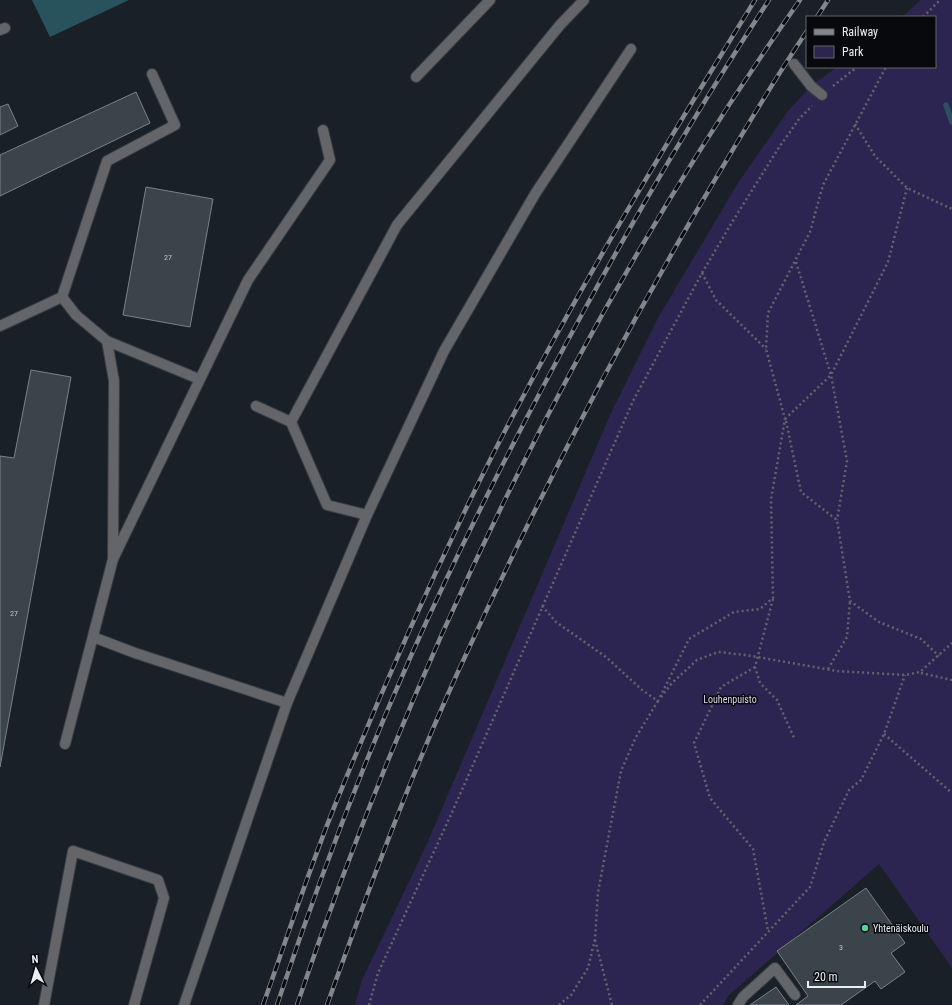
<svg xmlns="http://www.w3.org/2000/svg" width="952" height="1005" viewBox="0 0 952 1005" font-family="'Roboto Condensed',sans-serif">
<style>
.green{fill:#2d2551}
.water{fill:#28525c}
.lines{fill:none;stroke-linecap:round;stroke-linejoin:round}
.stream{stroke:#28525c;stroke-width:5.5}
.building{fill:#3b444a;stroke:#788389}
.service-casing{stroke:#373d44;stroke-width:12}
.path{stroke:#60666c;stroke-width:2.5;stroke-dasharray:2 3;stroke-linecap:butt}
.service{stroke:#636569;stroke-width:10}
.rail-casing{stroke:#82878d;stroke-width:4.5}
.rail{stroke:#07090c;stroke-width:3;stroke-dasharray:9;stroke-linecap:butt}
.poi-dot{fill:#51d398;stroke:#07090c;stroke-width:1.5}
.labels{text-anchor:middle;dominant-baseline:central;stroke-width:3;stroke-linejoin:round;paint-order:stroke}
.number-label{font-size:8px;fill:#bec4c9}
.park-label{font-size:10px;fill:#d9d7ee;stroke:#07090c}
.poi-label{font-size:10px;fill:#eaeef3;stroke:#07090c;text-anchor:start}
</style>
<rect width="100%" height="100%" fill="#1a2027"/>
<path class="green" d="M 921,0 L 952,0 L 952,968 L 879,864 L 729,995 L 723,1005 L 355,1005 L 362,980 L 426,846 L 610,415 L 658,318 L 738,183 L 788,111 L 811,86 L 837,67 L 935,67 L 935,17 L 902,17 Z"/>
<path class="water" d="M 32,0 L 129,0 L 50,37 Z"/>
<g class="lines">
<path class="stream" d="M 946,105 L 952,122"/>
</g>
<g class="building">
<path d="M 136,92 L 150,123 L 0,196 L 0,155 Z"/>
<path d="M 8,104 L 18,126 L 0,135 L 0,107 Z"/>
<path d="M 146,187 L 213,199 L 190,327 L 123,315 Z"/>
<path d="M 31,370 L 71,377 L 0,767 L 0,456 L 14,458 Z"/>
<path d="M 866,888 L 905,943 L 891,953 L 905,972 L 881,989 L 875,981 L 841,1005 L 796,1005 L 808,996 L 777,951 Z"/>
<path d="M 776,987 L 789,1005 L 750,1005 Z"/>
</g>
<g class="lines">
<defs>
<g id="service">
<path d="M 0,30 L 5,28"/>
<path d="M 794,64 L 811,86 L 822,95"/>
<path d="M 416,77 L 490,0"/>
<path d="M 62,297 L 107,161 L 175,125 L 152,74"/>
<path d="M 0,326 L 62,297 L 76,315 L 107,341 L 199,379"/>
<path d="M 107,341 L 114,381 L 113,559 L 248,280 L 330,160 L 323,130"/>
<path d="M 256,406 L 291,422 L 397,225 L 560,25 L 584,0"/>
<path d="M 367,515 L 444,351 L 535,194 L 631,49"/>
<path d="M 93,637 L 135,653 L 287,703"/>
<path d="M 65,744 L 113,559"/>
<path d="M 44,1005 L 73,851 L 158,880 L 164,898 L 134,1005"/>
<path d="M 184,1005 L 287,703 L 367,515 L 327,505 L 291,422"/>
<path d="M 738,1005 L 743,997 L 775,968 L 795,995"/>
</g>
</defs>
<use href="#service" class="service-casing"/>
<g class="path">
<path d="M 923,17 L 940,0"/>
<path d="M 833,86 L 857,67"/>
<path d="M 855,124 L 875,156 L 907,188 L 952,209"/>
<path d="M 796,262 L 831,375 L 847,461 L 837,520"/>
<path d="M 702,273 L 716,300 L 766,349"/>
<path d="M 785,419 L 831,375 L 888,262 L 907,188"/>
<path d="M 786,421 L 801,492 L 837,520 L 850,601 L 879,622 L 921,639 L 939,656"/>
<path d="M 773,599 L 755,667 L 760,683 L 777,700 L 795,740"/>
<path d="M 542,606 L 556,622 L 606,657 L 642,690 L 658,701 L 689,639 L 734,612 L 760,609 L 773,598 L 771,499 L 785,419 L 766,349 L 768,313 L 810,232 L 823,185 L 886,67"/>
<path d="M 755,667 L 721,687 L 694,743 L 710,798 L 753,849 L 768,931"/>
<path d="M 828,669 L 847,637 L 850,601"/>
<path d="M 921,673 L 952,680"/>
<path d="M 661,697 L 672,683 L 697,660 L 718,652 L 746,655 L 837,671 L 905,675 L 920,672 L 952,643"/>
<path d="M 884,734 L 952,793"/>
<path d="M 595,940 L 612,1005"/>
<path d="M 369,1005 L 378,973 L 454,808 L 633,401 L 702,273 L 734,219 L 778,149 L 799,119 L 812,106"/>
<path d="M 559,1005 L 571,995 L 588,968 L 595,939 L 598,892 L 621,771 L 636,737 L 658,701"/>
<path d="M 700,1005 L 810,887 L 824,842 L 849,790 L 861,780 L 884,734 L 905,675"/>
</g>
<use href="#service" class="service"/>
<defs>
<g id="rail">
<path d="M 817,17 L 828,0"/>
<path d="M 263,1005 C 289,933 312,859 342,788 C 384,685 429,584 478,484 C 561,317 657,158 755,0"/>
<path d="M 277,1005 C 316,888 360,771 410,658 C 464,537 524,420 587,305 C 644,201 704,99 769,0"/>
<path d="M 297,1005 C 417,650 584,307 800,0"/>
<path d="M 327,1005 C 367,894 408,782 457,674 C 527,520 605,369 690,222 C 728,158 765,93 807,31"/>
</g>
</defs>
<use href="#rail" class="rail-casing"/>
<use href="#rail" class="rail"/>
</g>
<circle class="poi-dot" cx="865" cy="928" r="4"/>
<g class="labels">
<g class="number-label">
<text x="168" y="257">27</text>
<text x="14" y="613">27</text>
<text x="841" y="947">3</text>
</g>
<g class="park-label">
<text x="730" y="699">Louhenpuisto</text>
</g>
<g class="poi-label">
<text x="873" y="928">Yhtenäiskoulu</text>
</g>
</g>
<rect x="806" y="16" width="130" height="52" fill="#07090c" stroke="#626568"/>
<rect x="814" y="29" width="20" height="6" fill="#82878d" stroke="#626568"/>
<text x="842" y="36" font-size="12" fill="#eaeef3">Railway</text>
<rect x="814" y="46" width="20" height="12" fill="#2d2551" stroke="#626568"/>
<text x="842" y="56" font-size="12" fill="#eaeef3">Park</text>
<g transform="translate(36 969) rotate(355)" stroke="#07090c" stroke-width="3" paint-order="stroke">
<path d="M0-3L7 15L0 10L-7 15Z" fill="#eaeef3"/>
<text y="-6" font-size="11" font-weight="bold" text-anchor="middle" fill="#eaeef3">N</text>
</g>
<path d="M808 981v6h57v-6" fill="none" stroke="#eaeef3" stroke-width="2"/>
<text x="814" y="981" font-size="12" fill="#eaeef3" stroke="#07090c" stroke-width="3" paint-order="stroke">20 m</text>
</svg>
